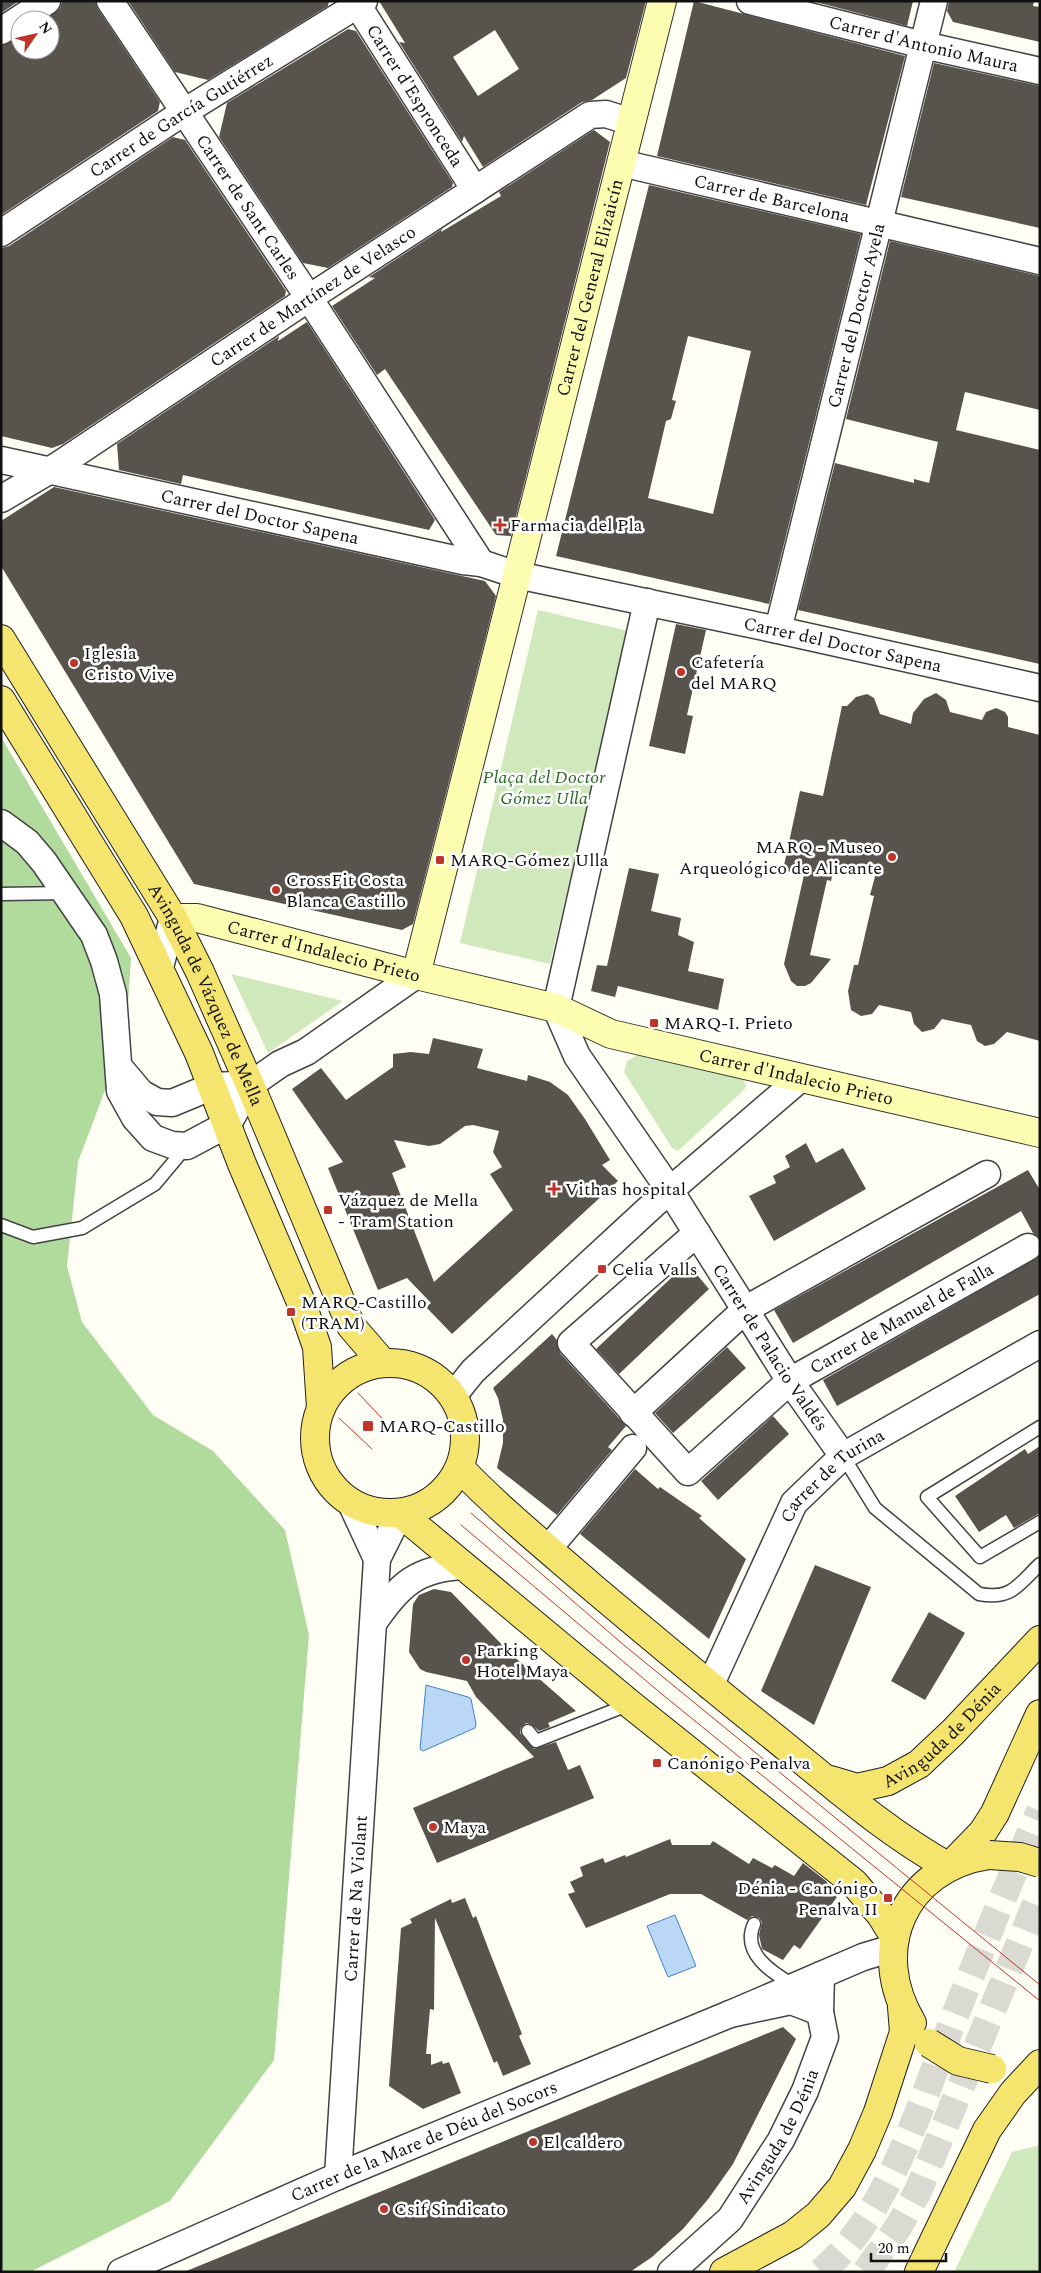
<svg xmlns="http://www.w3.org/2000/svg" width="1041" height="2273" viewBox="0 0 1041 2273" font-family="Spectral,serif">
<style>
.green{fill:#cfe9bd}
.forest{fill:#b1da9d}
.water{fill:#bad7f5;stroke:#4283ca}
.building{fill:#59534d;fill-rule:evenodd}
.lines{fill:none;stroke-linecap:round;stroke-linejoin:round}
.primary-tunnel{stroke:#dbdad2;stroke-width:28;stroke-dasharray:28 14;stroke-linecap:butt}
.lane-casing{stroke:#434343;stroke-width:15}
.street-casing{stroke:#434343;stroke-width:29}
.secondary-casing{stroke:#323232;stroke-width:30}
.primary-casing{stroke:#212121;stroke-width:30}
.lane{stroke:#fff;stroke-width:12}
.street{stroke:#fff;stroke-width:26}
.secondary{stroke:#fcfdb1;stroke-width:28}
.primary{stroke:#f5e46e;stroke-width:28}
.tram{stroke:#be362a;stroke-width:1}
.primary-bridge-casing{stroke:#212121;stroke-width:30;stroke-linecap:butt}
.primary-bridge{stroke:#f5e46e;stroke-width:28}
.poi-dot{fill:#be362a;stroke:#fff;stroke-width:2}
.labels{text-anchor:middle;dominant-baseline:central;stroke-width:5;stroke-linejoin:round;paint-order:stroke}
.street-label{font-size:18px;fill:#101010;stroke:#fff}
.poi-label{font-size:18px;fill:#101010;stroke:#fff;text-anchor:start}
.park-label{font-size:18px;font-style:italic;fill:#276821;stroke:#fff}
</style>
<rect width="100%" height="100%" fill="#fffef4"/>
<g class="green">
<path d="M 538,610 L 628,631 L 550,964 L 460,943 Z"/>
<path d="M 231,974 L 343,1001 L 268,1053 Z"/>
<path d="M 639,1054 L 741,1077 L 746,1085 L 745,1089 L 678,1151 L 672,1148 L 624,1072 L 627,1061 Z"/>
<path d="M 1040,2145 L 1040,2272 L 954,2272 L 1012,2152 Z"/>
</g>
<path class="forest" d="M 1,737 L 131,958 L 126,1034 L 78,1162 L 67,1266 L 82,1322 L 153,1415 L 213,1451 L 285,1530 L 309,1635 L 274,2060 L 170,2201 L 30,2272 L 1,2272 Z"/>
<g class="water">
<path d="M 426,1685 L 468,1697 L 471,1699 L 476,1724 L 475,1728 L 423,1751 L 420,1749 Z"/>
<path d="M 675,1915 L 696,1966 L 668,1977 L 647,1926 Z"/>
</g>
<g class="building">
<path d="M 1,1 L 19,1 L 1,13 Z"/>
<path d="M 62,1 L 95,1 L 98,9 L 160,102 L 158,111 L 1,215 L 1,46 L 20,37 L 20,50 L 50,50 L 50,20 L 45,20 L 60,8 Z"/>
<path d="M 128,1 L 329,1 L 328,6 L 208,80 L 175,72 Z"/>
<path d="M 379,1 L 646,1 L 626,78 L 592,100 L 582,102 L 483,167 L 464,136 L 462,142 L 399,42 L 405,43 ZM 495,30 L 519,69 L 478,96 L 453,57 Z"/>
<path d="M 694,1 L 905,56 L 866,205 L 657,156 Z"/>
<path d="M 812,1 L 913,1 L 907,26 Z"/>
<path d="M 949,1 L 1034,1 L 1033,6 L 1040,7 L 1040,42 L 953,22 L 947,11 Z"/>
<path d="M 348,29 L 356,31 L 453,183 L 452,187 L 328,268 L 303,263 L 219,137 L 227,103 Z"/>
<path d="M 934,63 L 1040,86 L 1040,228 L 901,197 Z"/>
<path d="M 594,130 L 610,142 L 511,536 L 496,535 L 385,369 L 377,375 L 332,306 L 375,278 L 369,277 L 442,229 L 441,232 L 501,196 L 499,192 Z"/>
<path d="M 173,137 L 185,140 L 286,291 L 285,296 L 63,444 L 52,448 L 1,436 L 1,248 L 9,246 Z"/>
<path d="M 649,185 L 861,234 L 769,604 L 556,556 ZM 688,336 L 751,351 L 713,514 L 648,498 L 666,421 L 671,419 L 676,401 L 672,400 Z"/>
<path d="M 890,241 L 1040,276 L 1040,410 L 965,392 L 956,430 L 1040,450 L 1040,664 L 798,610 L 835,463 L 914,483 L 914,479 L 929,483 L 938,442 L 846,419 Z"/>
<path d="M 307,322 L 435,520 L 429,530 L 183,475 L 181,484 L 119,470 L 117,444 L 279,336 L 278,341 Z"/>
<path d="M 54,487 L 485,581 L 496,596 L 413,924 L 402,930 L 194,884 L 1,566 L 1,521 Z"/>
<path d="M 676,624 L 706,630 L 687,715 L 693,716 L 685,754 L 649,746 Z"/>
<path d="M 936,693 L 946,700 L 950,712 L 982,720 L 986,712 L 996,708 L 1005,712 L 1008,717 L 1008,727 L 1040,735 L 1040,1041 L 1007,1032 L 994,1044 L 985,1046 L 977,1041 L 971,1025 L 942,1019 L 934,1029 L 922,1032 L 914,1024 L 911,1012 L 879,1005 L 872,1014 L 861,1016 L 851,1010 L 848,991 L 854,965 L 858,965 L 874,896 L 870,895 L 876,873 L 835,864 L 831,881 L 827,880 L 810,955 L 831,959 L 811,983 L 805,986 L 797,986 L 791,981 L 784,964 L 804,875 L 783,870 L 800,791 L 823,796 L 842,706 L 847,706 L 856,697 L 867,694 L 874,698 L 880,714 L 911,724 L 913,713 L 924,699 Z"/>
<path d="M 629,868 L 659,874 L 651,911 L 681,918 L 678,935 L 694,942 L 688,971 L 724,979 L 718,1010 L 618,986 L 615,997 L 591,991 L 597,965 L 607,966 Z"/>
<path d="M 433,1038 L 483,1049 L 477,1068 L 527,1081 L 528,1075 L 550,1082 L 568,1095 L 585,1119 L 610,1160 L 602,1165 L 618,1181 L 452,1334 L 426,1307 L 431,1303 L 407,1278 L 378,1290 L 328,1168 L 343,1162 L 292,1089 L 321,1068 L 346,1100 L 393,1067 L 393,1054 L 411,1052 L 429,1054 ZM 473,1125 L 499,1131 L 493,1152 L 502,1167 L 490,1174 L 513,1210 L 434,1282 L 392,1173 L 406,1167 L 394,1140 L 429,1146 L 440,1144 L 465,1126 Z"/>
<path d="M 806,1143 L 816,1163 L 843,1148 L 866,1189 L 774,1241 L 749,1196 L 776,1183 L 773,1176 L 790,1167 L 785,1156 Z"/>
<path d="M 1028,1170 L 1040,1190 L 1040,1238 L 1033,1233 L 1021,1211 L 793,1343 L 774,1310 Z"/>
<path d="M 1040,1256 L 1040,1294 L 837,1406 L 823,1380 Z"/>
<path d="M 687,1263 L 709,1289 L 619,1374 L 596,1349 Z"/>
<path d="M 552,1334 L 557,1340 L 560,1353 L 626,1426 L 608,1447 L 612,1450 L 557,1515 L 497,1468 L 503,1443 L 503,1420 L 498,1398 L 493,1388 Z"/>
<path d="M 727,1347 L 746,1368 L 673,1433 L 655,1413 Z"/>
<path d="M 773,1416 L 789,1434 L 718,1500 L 701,1481 Z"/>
<path d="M 1040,1446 L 1040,1513 L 1014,1528 L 1006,1515 L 979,1532 L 955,1496 L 1025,1449 L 1028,1454 Z"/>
<path d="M 635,1469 L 658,1489 L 660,1487 L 702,1516 L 699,1518 L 746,1559 L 709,1639 L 580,1534 Z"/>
<path d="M 815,1565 L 871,1587 L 814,1725 L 761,1691 Z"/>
<path d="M 434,1589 L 451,1592 L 511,1654 L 576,1711 L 548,1723 L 550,1727 L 539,1731 L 531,1724 L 526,1723 L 521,1728 L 520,1733 L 534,1749 L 556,1742 L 568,1770 L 580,1765 L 594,1798 L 437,1863 L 413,1808 L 534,1757 L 476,1697 L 467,1681 L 426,1672 L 420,1669 L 409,1652 L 413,1604 L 419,1595 Z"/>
<path d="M 929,1612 L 965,1633 L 925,1700 L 891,1681 Z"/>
<path d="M 670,1839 L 672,1845 L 710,1845 L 713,1841 L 749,1864 L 753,1858 L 772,1868 L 775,1865 L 794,1876 L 803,1863 L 826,1881 L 837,1897 L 800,1949 L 794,1945 L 783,1960 L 762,1949 L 759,1935 L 762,1922 L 759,1918 L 752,1916 L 747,1920 L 701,1894 L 670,1894 L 586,1928 L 568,1894 L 575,1892 L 570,1882 L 583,1876 L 580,1867 L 603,1858 L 605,1863 L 625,1855 L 626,1857 Z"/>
<path d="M 465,1898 L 473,1918 L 476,1916 L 490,1953 L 522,2034 L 519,2036 L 531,2064 L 503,2076 L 497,2061 L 494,2063 L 435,1918 L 434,2010 L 430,2009 L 426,2054 L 431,2054 L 431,2065 L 442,2061 L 443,2064 L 449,2062 L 461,2093 L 423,2109 L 389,2086 L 401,1928 L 412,1923 L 410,1919 L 451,1899 L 452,1903 Z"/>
<path d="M 783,2027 L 796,2039 L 733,2164 L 709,2198 L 683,2229 L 652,2257 L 630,2272 L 184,2272 Z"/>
</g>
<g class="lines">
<g class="primary-tunnel">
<path d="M 821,2272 C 889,2215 922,2099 954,2018 C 981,1949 1010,1880 1040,1811"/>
<path d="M 866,2272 L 899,2226 L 918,2191 L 1040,1894"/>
</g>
<defs>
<g id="lane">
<path d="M 1,894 L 67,893"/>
<path d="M 1,1225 L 33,1237 L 82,1228 L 155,1184 L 186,1147"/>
<path d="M 1040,1427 L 927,1497 L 980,1557 L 1040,1522"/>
<path d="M 843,1456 L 875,1508 L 979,1594 C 1012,1600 1018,1585 1040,1564"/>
<path d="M 528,1731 L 536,1741 L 630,1704"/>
<path d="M 754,1924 C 741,1953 772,1973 795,1986"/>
</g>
<g id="street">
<path id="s1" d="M 110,1 L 309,298 L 481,563"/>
<path id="s2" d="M 355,1 L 475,190"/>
<path id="s3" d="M 750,1 L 923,45 L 1040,71"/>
<path d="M 1,31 L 47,1"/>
<path id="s4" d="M 621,163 L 1040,261"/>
<path id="s5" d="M 1,233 L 184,112 L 364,1"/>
<path id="s6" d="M 1,460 L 463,561 L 481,563 L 517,575 L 778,630 L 1040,688"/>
<path id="s7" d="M 1,499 L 57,466 L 309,298 L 590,115 L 606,114 L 631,122"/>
<path id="s8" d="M 647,602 L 556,1008 L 577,1056 L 671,1192 L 790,1381 L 843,1456"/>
<path id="s9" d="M 778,630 L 934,1"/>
<path d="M 1,823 L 27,842 L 44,862 L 94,935 L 104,961 L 113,994 L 120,1091 L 135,1118 L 153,1138 L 172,1145 L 187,1146 L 228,1124 L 250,1085 L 280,1064 L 306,1052 L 416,975"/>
<path d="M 160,967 L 173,918"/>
<path d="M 119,1067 L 141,1093 L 157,1102 L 172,1103 L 213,1086 L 235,1085"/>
<path id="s10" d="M 697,1233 L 571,1343 L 688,1472 L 790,1381 L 1028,1247"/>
<path d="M 453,1396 L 473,1371 L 654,1204 L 801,1078"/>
<path d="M 633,1413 L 746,1309 L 987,1174"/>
<path d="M 351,1503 L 377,1559"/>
<path d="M 548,1549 L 633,1448"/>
<path d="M 374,1622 C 399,1585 417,1568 464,1566"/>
<path id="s11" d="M 710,1686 L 794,1503 L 843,1456 L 1040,1344"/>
<path d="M 820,2012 L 791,2001 L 730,2014 L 863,1957 L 893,1948"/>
<path id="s12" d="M 338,2176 L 377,1559 L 400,1513"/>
<path id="s13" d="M 121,2272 L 338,2176 L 730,2014"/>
<path id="s14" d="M 671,2272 L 730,2219 L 781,2140 L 805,2091 L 825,2037 L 820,2012 L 821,1975"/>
</g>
<g id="secondary">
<path id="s15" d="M 173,918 L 197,918 L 416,975 L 556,1008 L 611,1034 L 1040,1133"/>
<path id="s16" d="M 416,975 L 662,1"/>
</g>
<g id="primary">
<path id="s17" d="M 1,639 L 173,918 L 200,972 L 250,1085 L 351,1326 L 383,1363"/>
<path d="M 1,700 L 134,916 L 199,1053 L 242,1164 L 303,1307 L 317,1347 L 321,1408"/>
<circle cx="390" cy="1438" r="75"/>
<path d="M 460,1468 C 501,1511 547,1548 592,1587 C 649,1635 706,1683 764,1729 C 824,1777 882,1830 949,1867"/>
<path d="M 400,1513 L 630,1704 L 854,1883 L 881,1915 L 895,1938"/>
<path id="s18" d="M 830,1780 L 857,1788 L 888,1781 L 919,1764 L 953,1732 L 1040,1640"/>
<path d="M 952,1864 L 983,1832 L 995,1813 L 1040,1714"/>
<path d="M 912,2023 C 868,1950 903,1868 989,1855"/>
<path d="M 724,2272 L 793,2235 L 818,2215 L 842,2187 L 862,2150 L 878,2112 L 904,2032 L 902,2007"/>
<path d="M 919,2272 L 987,2130 L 1013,2093 L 1040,2064"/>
</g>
</defs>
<use href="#lane" class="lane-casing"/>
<use href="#street" class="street-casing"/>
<use href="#secondary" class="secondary-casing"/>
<use href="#primary" class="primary-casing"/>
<use href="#lane" class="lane"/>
<use href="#street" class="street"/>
<use href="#secondary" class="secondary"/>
<use href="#primary" class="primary"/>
<g class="tram">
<path d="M 358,1393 L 392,1429"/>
<path d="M 339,1418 L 372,1449"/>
<path d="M 471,1513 L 625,1646 L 1040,1985"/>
<path d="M 461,1525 L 663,1695 L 1040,2001"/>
</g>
<defs>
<g id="primary-bridge">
<path d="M 989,1855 L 1020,1857 L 1040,1863"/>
<path d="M 929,2043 L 958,2061 L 992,2069"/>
</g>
</defs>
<use href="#primary-bridge" class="primary-bridge-casing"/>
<use href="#primary-bridge" class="primary-bridge"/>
</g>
<g class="poi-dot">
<path d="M497.5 517.5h5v5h5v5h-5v5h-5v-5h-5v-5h5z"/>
<circle cx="74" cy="663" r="5"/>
<circle cx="681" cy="672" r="5"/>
<circle cx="892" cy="857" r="5"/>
<rect x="435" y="855" width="10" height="10" rx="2.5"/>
<circle cx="276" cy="890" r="5"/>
<rect x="649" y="1018" width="10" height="10" rx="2.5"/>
<path d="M551.5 1181.5h5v5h5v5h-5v5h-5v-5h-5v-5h5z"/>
<rect x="323" y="1205" width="10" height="10" rx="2.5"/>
<rect x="597" y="1264" width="10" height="10" rx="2.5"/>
<rect x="286" y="1307" width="10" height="10" rx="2.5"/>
<rect x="362" y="1420" width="12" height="12" rx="2.5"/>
<circle cx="466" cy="1660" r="5"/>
<rect x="652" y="1758" width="10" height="10" rx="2.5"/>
<circle cx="433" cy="1827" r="5"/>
<rect x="883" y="1893" width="10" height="10" rx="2.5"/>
<circle cx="533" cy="2142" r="5"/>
<circle cx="384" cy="2209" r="5"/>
</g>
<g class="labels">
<g class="street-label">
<text stroke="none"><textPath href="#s3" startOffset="179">Carrer d'Antonio Maura</textPath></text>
<text stroke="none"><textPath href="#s2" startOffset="112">Carrer d'Espronceda</textPath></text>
<text stroke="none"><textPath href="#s5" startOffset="215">Carrer de García Gutiérrez</textPath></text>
<text stroke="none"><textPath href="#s4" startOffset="155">Carrer de Barcelona</textPath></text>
<text stroke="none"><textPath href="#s1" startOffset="248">Carrer de Sant Carles</textPath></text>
<text stroke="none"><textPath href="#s16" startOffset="709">Carrer del General Elizaicín</textPath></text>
<text stroke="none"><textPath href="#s7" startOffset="372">Carrer de Martínez de Velasco</textPath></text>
<text stroke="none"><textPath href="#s9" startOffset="324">Carrer del Doctor Ayela</textPath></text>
<text stroke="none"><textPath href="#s6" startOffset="265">Carrer del Doctor Sapena</textPath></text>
<text stroke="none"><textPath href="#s6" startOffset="862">Carrer del Doctor Sapena</textPath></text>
<text stroke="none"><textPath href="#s15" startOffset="155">Carrer d'Indalecio Prieto</textPath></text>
<text stroke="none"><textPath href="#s17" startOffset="411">Avinguda de Vázquez de Mella</textPath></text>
<text stroke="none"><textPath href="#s15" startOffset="645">Carrer d'Indalecio Prieto</textPath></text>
<text stroke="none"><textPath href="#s10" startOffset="606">Carrer de Manuel de Falla</textPath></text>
<text stroke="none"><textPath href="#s8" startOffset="818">Carrer de Palacio Valdés</textPath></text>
<text stroke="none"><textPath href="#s11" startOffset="248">Carrer de Turina</textPath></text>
<text stroke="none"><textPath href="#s18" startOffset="131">Avinguda de Dénia</textPath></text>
<text stroke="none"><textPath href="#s12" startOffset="278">Carrer de Na Violant</textPath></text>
<text stroke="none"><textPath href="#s14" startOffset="175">Avinguda de Dénia</textPath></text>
<text stroke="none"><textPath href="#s13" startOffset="330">Carrer de la Mare de Déu del Socors</textPath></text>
</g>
<g class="poi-label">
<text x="510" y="525">Farmacia del Pla</text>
<text x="84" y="653">Iglesia<tspan x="84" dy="21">Cristo Vive</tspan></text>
<text x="691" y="662">Cafetería<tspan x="691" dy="21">del MARQ</tspan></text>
<text x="882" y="847" text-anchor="end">MARQ - Museo<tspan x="882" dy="21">Arqueológico de Alicante</tspan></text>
<text x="450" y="860">MARQ-Gómez Ulla</text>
<text x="286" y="880">CrossFit Costa<tspan x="286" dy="21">Blanca Castillo</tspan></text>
<text x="664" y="1023">MARQ-I. Prieto</text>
<text x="565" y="1189">Vithas hospital</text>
<text x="338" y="1200">Vázquez de Mella<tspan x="338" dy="21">- Tram Station</tspan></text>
<text x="612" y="1269">Celia Valls</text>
<text x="301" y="1302">MARQ-Castillo<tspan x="301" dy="21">(TRAM)</tspan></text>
<text x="379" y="1426">MARQ-Castillo</text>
<text x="476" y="1650">Parking<tspan x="476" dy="21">Hotel Maya</tspan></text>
<text x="667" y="1763">Canónigo Penalva</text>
<text x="443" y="1827">Maya</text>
<text x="878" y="1888" text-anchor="end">Dénia - Canónigo<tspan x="878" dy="21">Penalva II</tspan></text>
<text x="543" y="2142">El caldero</text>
<text x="394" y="2209">Csif Sindicato</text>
</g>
<g class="park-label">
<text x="544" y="777">Plaça del Doctor<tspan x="544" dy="21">Gómez Ulla</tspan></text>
</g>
</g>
<rect width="1041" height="2273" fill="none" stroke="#101010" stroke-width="5"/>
<g transform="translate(35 35) rotate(56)"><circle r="24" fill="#ffffff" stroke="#9f9f9f"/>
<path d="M0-4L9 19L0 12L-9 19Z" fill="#be362a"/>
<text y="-8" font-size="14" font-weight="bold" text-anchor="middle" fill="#101010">N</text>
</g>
<path d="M871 2253v8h75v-8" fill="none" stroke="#101010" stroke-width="2.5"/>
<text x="878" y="2253" font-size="15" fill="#101010" stroke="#ffffff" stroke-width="4" paint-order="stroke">20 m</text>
</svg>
